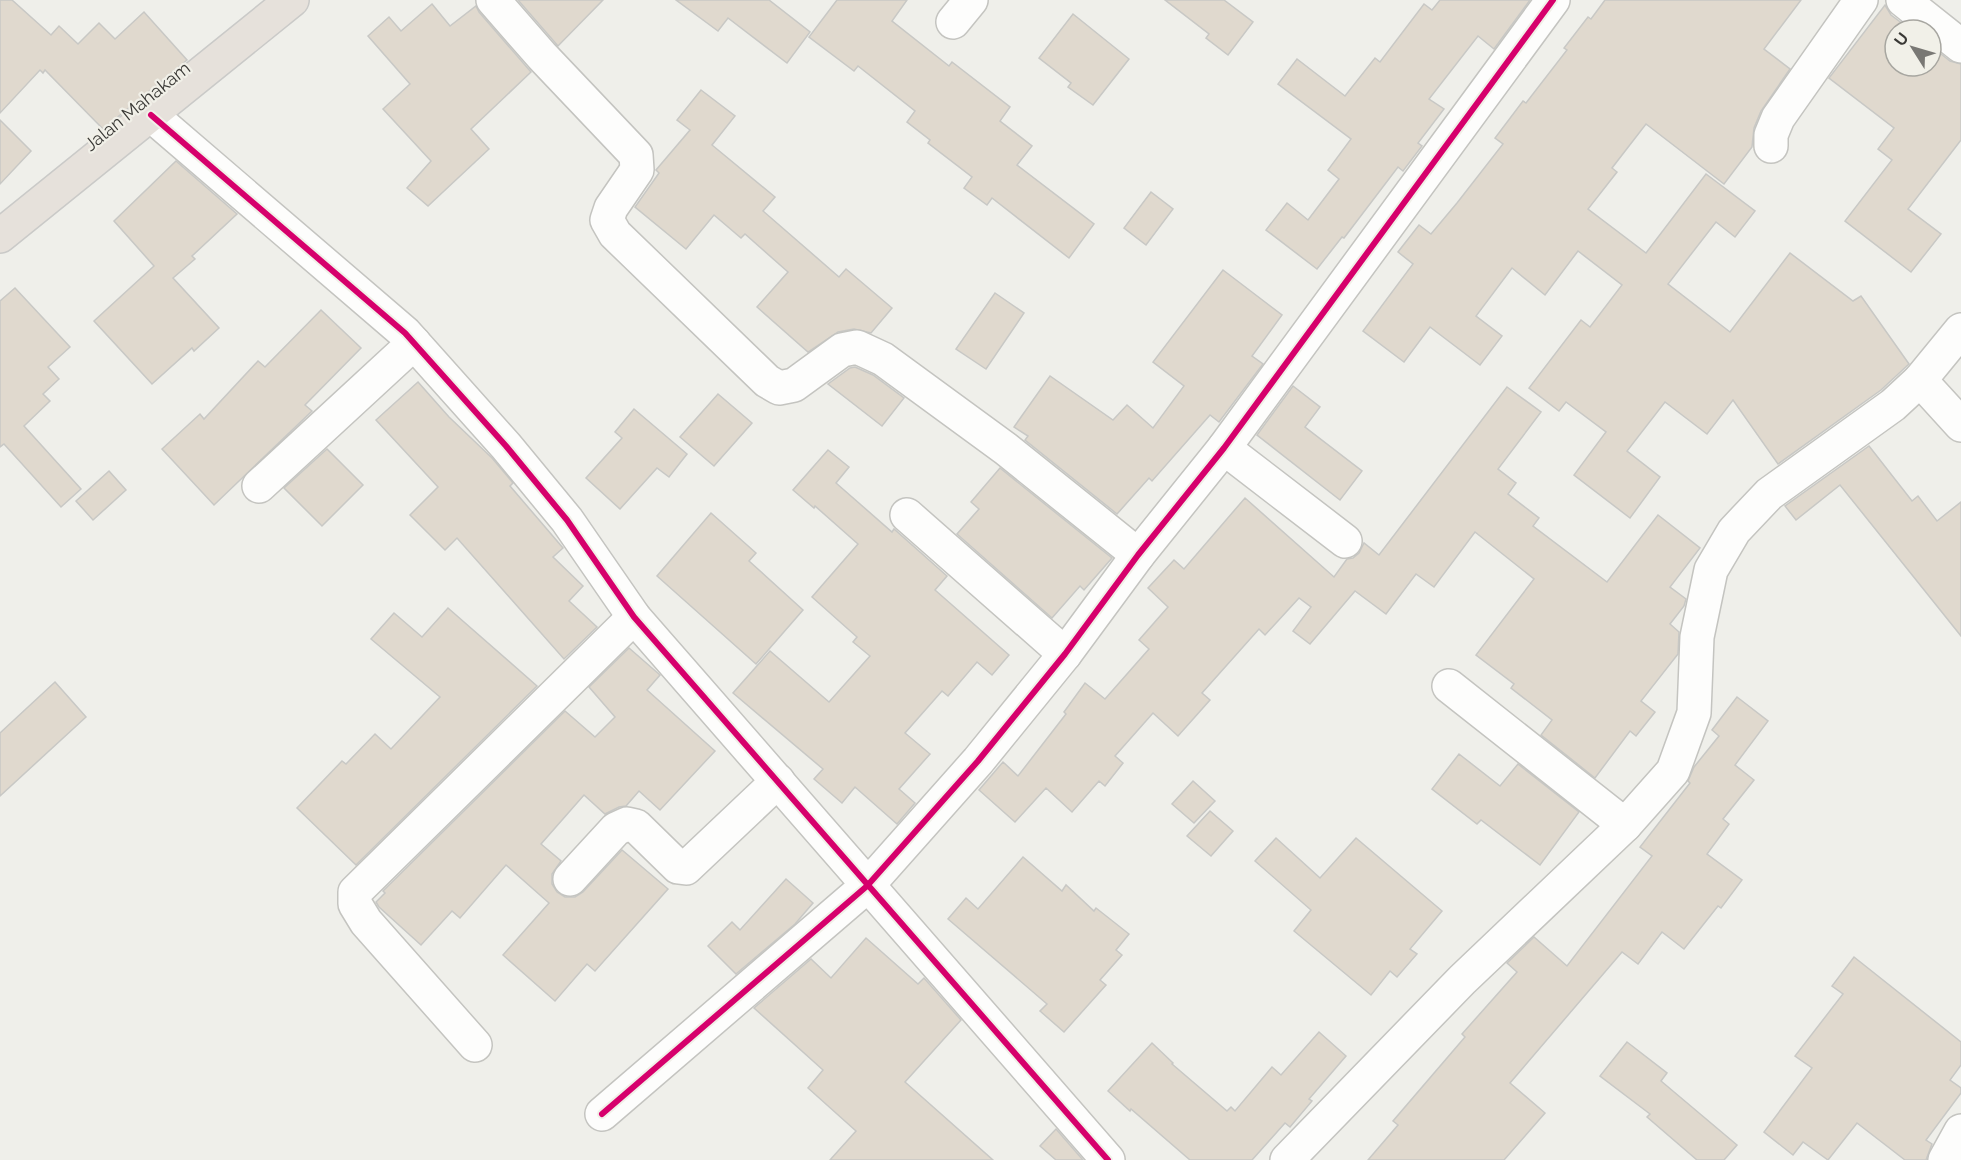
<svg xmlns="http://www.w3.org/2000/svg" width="1961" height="1160" viewBox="0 0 1961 1160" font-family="Raleway,sans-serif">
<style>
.building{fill:#e0d9ce;stroke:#c8c8c5;stroke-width:1.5}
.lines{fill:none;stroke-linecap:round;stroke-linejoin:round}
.minor-casing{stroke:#c4c4c0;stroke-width:36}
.primary-casing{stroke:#cacac8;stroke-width:36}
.minor{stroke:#fdfdfc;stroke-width:33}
.primary{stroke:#e6e1db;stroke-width:33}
.cycleway-casing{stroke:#f1f0e8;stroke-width:10}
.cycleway{stroke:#d6006c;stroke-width:6}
.labels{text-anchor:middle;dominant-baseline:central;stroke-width:4.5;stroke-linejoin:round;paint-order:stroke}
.street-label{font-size:18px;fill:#393835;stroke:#f1f0e8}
</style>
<rect width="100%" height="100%" fill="#efefea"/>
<g class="building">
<path d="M 0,0 L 12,0 L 51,35 L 59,26 L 78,44 L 99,23 L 115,39 L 144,12 L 187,60 L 103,129 L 45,70 L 43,73 L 40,70 L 0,113 Z"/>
<path d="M 518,0 L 603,0 L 558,46 Z"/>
<path d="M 676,0 L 769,0 L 810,32 L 787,63 L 728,18 L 718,31 Z"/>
<path d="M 837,0 L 907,0 L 892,21 L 949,66 L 952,62 L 1010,107 L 1000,121 L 1032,146 L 1017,165 L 1094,224 L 1069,258 L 992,198 L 987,205 L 964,188 L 972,177 L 928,143 L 930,140 L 907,122 L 915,111 L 858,66 L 854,71 L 809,37 Z"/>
<path d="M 1165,0 L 1224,0 L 1253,22 L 1228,55 L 1206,38 L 1209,34 Z"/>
<path d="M 1440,0 L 1530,0 L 1494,49 L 1478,36 L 1429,99 L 1444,109 L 1418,143 L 1422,146 L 1403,171 L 1398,167 L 1344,238 L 1342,237 L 1317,269 L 1266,230 L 1287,203 L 1308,220 L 1339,179 L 1328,170 L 1351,139 L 1278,84 L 1297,59 L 1345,96 L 1375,58 L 1380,62 L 1424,4 L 1432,10 Z"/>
<path d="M 1605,0 L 1801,0 L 1764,49 L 1790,69 L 1761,111 L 1754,128 L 1752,147 L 1724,184 L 1646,124 L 1612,168 L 1617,172 L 1588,209 L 1646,253 L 1706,174 L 1755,211 L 1735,237 L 1716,222 L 1668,284 L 1730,332 L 1790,253 L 1853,301 L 1861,296 L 1909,364 L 1881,390 L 1778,464 L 1733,400 L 1707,434 L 1665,402 L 1627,451 L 1660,477 L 1630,518 L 1574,475 L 1606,432 L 1566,402 L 1559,411 L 1529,388 L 1581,320 L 1590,327 L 1622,285 L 1578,251 L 1545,295 L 1512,268 L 1476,316 L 1502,336 L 1480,365 L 1430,327 L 1404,362 L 1363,331 L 1413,264 L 1398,252 L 1419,225 L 1431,234 L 1457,203 L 1503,144 L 1495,138 L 1523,101 L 1526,103 L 1567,50 L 1564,48 L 1588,17 L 1591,19 Z"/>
<path d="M 432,4 L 450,26 L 476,6 L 479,12 L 531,72 L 471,129 L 489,149 L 428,206 L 407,188 L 431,161 L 383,109 L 410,84 L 368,36 L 389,17 L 401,31 Z"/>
<path d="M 1885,5 L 1891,15 L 1911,30 L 1895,30 L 1895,66 L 1931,66 L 1931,46 L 1950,61 L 1961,64 L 1961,140 L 1908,209 L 1941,234 L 1911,272 L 1845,221 L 1892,160 L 1878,149 L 1894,128 L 1829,78 Z"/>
<path d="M 1073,14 L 1129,59 L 1093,105 L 1068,87 L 1071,83 L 1039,58 Z"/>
<path d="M 701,90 L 735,116 L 712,145 L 775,197 L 763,211 L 839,277 L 846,269 L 892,308 L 871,333 L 854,329 L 838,332 L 808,352 L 757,307 L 788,272 L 745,234 L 741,238 L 714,215 L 686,249 L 635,207 L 659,173 L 656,170 L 690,130 L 677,120 Z"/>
<path d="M 0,120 L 31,151 L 0,184 Z"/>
<path d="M 176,161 L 237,214 L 192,256 L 195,259 L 173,278 L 219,328 L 194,351 L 192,348 L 152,384 L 94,321 L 154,266 L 114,221 Z"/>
<path d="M 1151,192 L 1173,209 L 1146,245 L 1124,228 Z"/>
<path d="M 1223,270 L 1282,315 L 1252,356 L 1263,364 L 1219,422 L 1210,415 L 1152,481 L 1149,478 L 1117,514 L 1025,440 L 1028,436 L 1014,427 L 1050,376 L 1113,420 L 1127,405 L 1153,428 L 1184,386 L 1153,362 Z"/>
<path d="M 15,288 L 70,347 L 48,367 L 59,379 L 43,394 L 50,401 L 24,426 L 81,489 L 61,507 L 4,444 L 0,447 L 0,301 Z"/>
<path d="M 995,293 L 1024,313 L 986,369 L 956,349 Z"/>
<path d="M 321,310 L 361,348 L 305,405 L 312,411 L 214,505 L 162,449 L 200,414 L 204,419 L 258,361 L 265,367 Z"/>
<path d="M 855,367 L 873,375 L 904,398 L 882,426 L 828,384 L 850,368 Z"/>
<path d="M 418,382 L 449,417 L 492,458 L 513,483 L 510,486 L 563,548 L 553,557 L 583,586 L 569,601 L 597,627 L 564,659 L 457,538 L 445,550 L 410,515 L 438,487 L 376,420 Z"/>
<path d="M 1293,386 L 1320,407 L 1305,427 L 1362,471 L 1340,500 L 1257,435 Z"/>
<path d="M 1507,387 L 1541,412 L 1498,469 L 1516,483 L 1508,494 L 1539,518 L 1533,526 L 1607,582 L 1658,515 L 1700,548 L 1670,587 L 1686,599 L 1684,606 L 1670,624 L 1679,632 L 1678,654 L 1641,701 L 1655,712 L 1636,736 L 1630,731 L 1595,778 L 1541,735 L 1552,720 L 1511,688 L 1514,684 L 1476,655 L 1534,579 L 1475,532 L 1434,587 L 1416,574 L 1386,614 L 1355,591 L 1310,644 L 1293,631 L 1311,607 L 1299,598 L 1265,635 L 1259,629 L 1202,693 L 1210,700 L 1178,736 L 1153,713 L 1115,756 L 1123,763 L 1105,786 L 1099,781 L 1072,812 L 1046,788 L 1015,822 L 979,790 L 1003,762 L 1018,776 L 1066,714 L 1064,712 L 1085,683 L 1105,699 L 1149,649 L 1139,640 L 1168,607 L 1148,588 L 1174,560 L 1184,569 L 1245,498 L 1334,577 L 1347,559 L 1353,558 L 1359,553 L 1364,543 L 1379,555 Z"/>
<path d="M 718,394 L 752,423 L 714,466 L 680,437 Z"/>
<path d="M 634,409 L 687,454 L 669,477 L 657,468 L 620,509 L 586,478 L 622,438 L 615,432 Z"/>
<path d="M 1869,446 L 1912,501 L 1918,496 L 1937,521 L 1961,502 L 1961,636 L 1840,485 L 1796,520 L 1785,506 Z"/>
<path d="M 327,449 L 363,485 L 322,526 L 284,488 Z"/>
<path d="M 828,450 L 849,467 L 836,483 L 892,532 L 894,529 L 947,576 L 935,590 L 1009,655 L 992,675 L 977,662 L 948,696 L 942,691 L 905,733 L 930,754 L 899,789 L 915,803 L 897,824 L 855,787 L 842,803 L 814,779 L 823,769 L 733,693 L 770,651 L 829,702 L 870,656 L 853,642 L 857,637 L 812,597 L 858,544 L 815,506 L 814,508 L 793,490 Z"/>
<path d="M 1000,468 L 1112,558 L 1084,590 L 1080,586 L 1052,618 L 957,534 L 979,509 L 971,502 Z"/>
<path d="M 109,471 L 126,490 L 93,520 L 76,501 Z"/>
<path d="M 711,513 L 756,553 L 749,561 L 803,610 L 756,664 L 657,576 Z"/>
<path d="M 448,608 L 537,686 L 356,865 L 297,808 L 342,761 L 346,764 L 375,734 L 391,749 L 440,697 L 371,639 L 394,613 L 422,637 Z"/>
<path d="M 629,648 L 660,675 L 647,690 L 715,751 L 660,810 L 639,791 L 626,806 L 619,807 L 605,814 L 584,795 L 541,844 L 561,861 L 552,874 L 552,884 L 557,892 L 565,897 L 575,897 L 583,892 L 622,850 L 668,889 L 595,971 L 587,964 L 555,1001 L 503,955 L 549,903 L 506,865 L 460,918 L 452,911 L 421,945 L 379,907 L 376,902 L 385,893 L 383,891 L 565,711 L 595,737 L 615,717 L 589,687 Z"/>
<path d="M 55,682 L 86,717 L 0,796 L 0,733 Z"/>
<path d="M 1737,697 L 1768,721 L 1735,765 L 1754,780 L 1723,819 L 1729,824 L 1707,854 L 1742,880 L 1721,908 L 1718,906 L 1684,949 L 1662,932 L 1638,964 L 1622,952 L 1510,1083 L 1545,1113 L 1504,1160 L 1368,1160 L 1398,1125 L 1393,1121 L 1465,1037 L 1462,1034 L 1517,972 L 1507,963 L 1534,937 L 1567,966 L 1652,856 L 1640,847 L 1690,783 L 1688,781 L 1694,767 L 1719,736 L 1712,730 Z"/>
<path d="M 1459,754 L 1500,786 L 1518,764 L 1579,812 L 1540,865 L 1481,820 L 1477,824 L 1432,789 Z"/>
<path d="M 1193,781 L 1215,801 L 1194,823 L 1172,804 Z"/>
<path d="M 1210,811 L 1233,831 L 1211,856 L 1187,836 Z"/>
<path d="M 1276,838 L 1320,878 L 1356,838 L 1442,911 L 1410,949 L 1417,954 L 1397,977 L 1390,971 L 1371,995 L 1294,931 L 1311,910 L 1255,861 Z"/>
<path d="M 1023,857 L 1062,891 L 1066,885 L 1094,911 L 1096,908 L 1129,934 L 1116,950 L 1122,955 L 1100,980 L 1106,985 L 1064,1032 L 1040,1011 L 1047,1004 L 948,919 L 966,898 L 978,909 Z"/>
<path d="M 786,879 L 813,903 L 795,924 L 736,974 L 708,946 L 732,922 L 740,930 Z"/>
<path d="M 866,938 L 918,984 L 924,978 L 961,1020 L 905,1082 L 993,1160 L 830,1160 L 856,1131 L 808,1088 L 823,1070 L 754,1008 L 811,959 L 831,978 Z"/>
<path d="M 1854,957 L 1961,1042 L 1961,1065 L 1950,1080 L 1961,1088 L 1961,1093 L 1926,1140 L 1932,1144 L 1926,1160 L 1905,1160 L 1857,1123 L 1828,1160 L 1803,1142 L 1793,1155 L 1764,1132 L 1812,1068 L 1795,1056 L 1843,994 L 1832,986 Z"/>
<path d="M 1319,1032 L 1346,1056 L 1309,1099 L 1312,1101 L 1290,1127 L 1285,1123 L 1252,1160 L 1190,1160 L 1131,1109 L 1130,1111 L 1108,1091 L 1152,1043 L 1173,1063 L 1172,1064 L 1227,1111 L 1231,1107 L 1235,1111 L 1272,1067 L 1281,1075 Z"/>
<path d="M 1627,1042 L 1667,1073 L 1661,1081 L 1737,1145 L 1724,1160 L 1697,1160 L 1647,1117 L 1650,1114 L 1600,1076 Z"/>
<path d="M 1056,1129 L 1083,1160 L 1056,1160 L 1040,1146 Z"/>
</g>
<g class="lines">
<defs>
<g id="minor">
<path d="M 493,0 L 542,56 L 636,155 L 637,170 L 611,208 L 607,220 L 615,234 L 767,381 L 779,388 L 794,385 L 842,350 L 857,347 L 883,359 L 1006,449 L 1138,555"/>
<path d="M 1903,0 L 1961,46"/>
<path d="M 953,22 L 971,0"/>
<path d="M 151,115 L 405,333 L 506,446 L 567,520 L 634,617 L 1108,1160"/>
<path d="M 1771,146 L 1771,135 L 1778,118 L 1861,0"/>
<path d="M 1920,380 L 1961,425"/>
<path d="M 1224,448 L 1345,541"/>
<path d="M 259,486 L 414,343"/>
<path d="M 907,515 L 1065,654"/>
<path d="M 1449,686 L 1625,825"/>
<path d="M 570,879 L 616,829 L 627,824 L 636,826 L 678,867 L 686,868 L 778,781"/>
<path d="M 475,1045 L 366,922 L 355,904 L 355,892 L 634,617"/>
<path d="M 602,1114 L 867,886 L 978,761 L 1065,654 L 1138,555 L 1224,448 L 1553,0"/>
<path d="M 1287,1160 L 1462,980 L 1625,825 L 1673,771 L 1694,713 L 1697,637 L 1711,570 L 1734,531 L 1769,494 L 1893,405 L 1920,380 L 1961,330"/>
<path d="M 1945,1160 L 1961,1131"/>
</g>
<path id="primary" d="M 0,236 L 292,0"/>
</defs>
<use href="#minor" class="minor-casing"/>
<use href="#primary" class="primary-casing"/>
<use href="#minor" class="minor"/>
<use href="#primary" class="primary"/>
<defs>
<g id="cycleway">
<path d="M 151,115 L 405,333 L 506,446 L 567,520 L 634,617 L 1108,1160"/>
<path d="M 602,1114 L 867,886 L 978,761 L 1065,654 L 1138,555 L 1224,448 L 1553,0"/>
</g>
</defs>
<use href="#cycleway" class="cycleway-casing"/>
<use href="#cycleway" class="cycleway"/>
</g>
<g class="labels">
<g class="street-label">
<text transform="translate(137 106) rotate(-39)">Jalan Mahakam</text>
</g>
</g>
<g transform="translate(1913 48) rotate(307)"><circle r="28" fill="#f1f0e8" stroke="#a7a6a0" stroke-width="1.5"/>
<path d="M0-4.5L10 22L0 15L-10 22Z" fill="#797874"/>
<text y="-9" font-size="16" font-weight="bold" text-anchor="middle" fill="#393835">U</text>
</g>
</svg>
